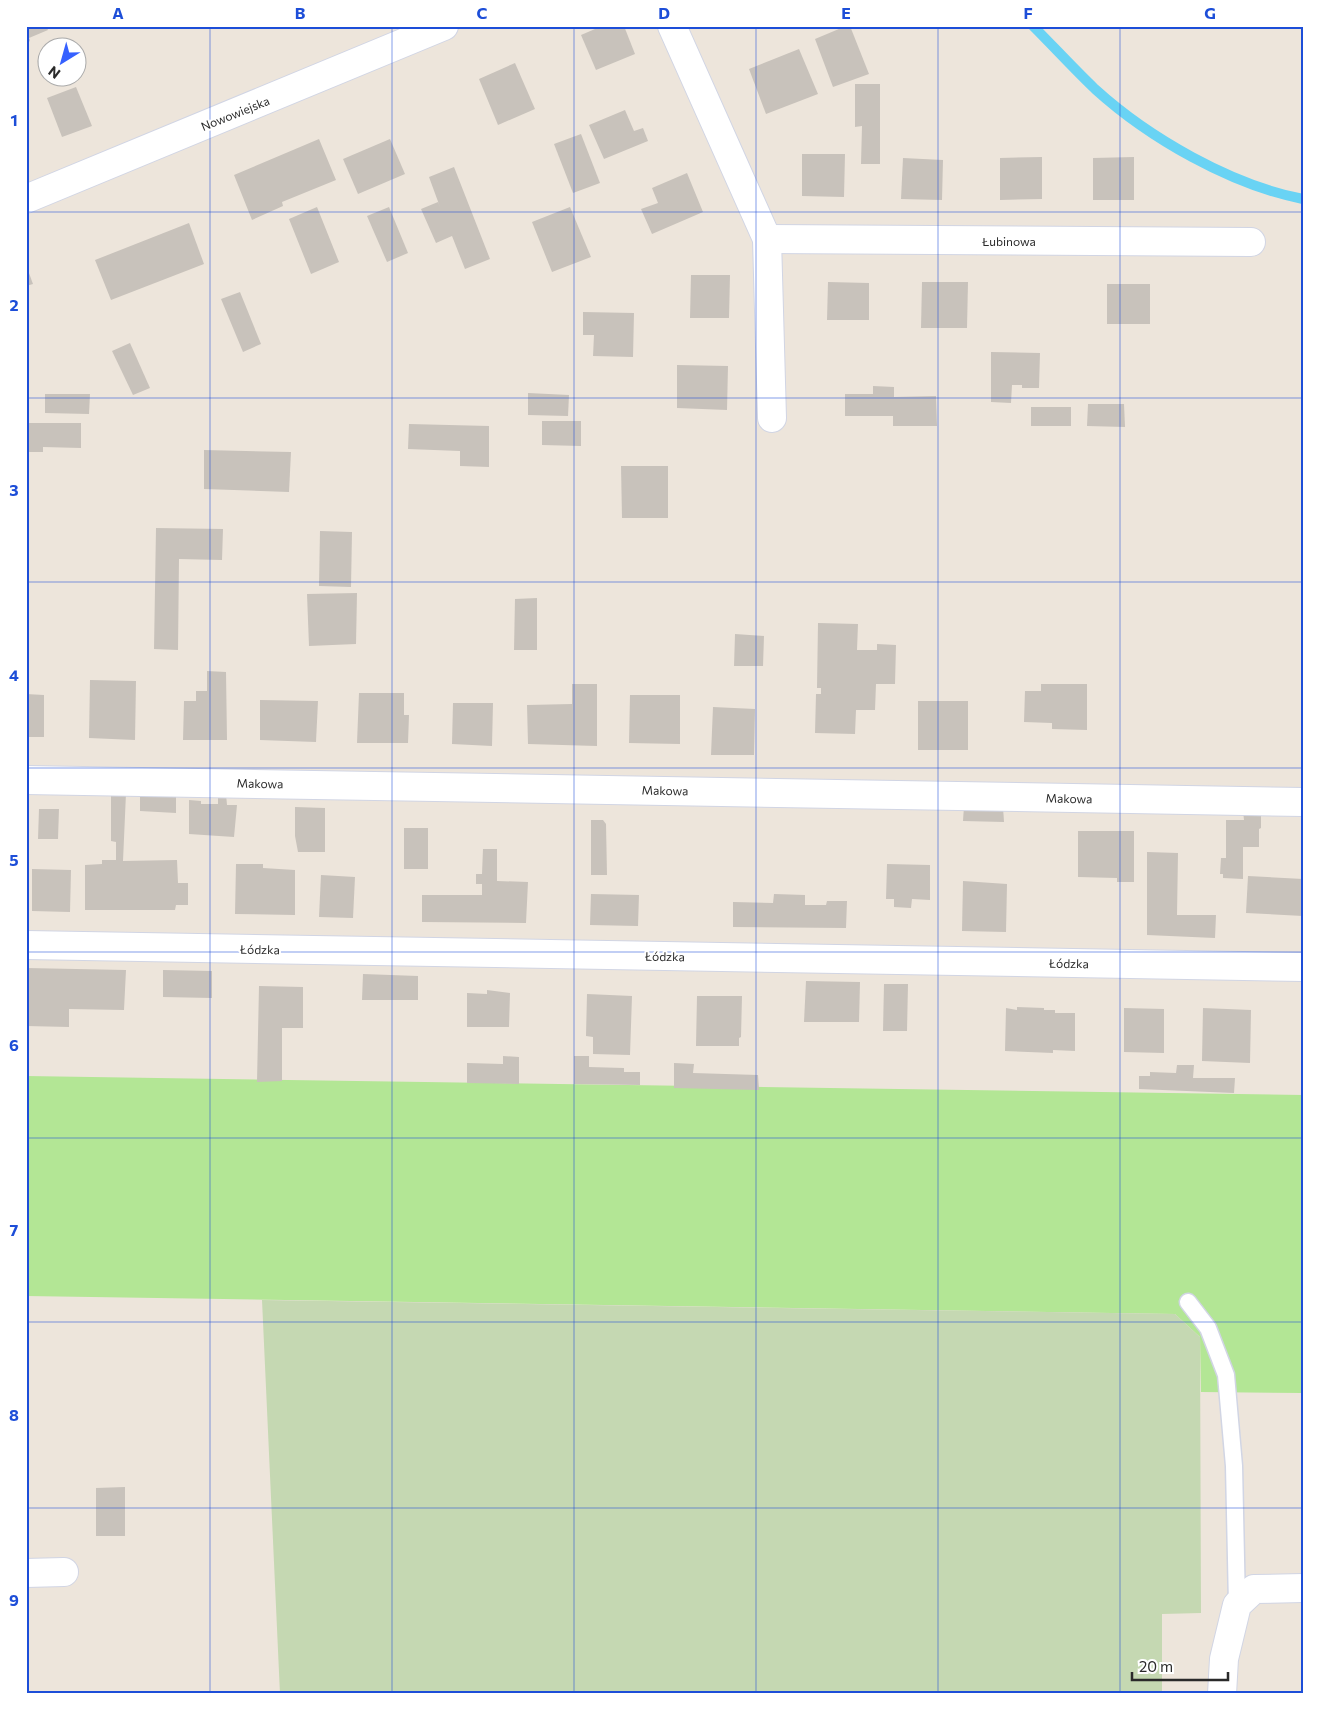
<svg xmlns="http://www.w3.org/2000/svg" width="1329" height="1720" viewBox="0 0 1329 1720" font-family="Commissioner,sans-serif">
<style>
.green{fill:#b3e695}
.cemetery{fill:#c5d8b2}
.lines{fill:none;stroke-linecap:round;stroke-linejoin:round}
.stream{stroke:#69d3f4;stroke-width:10}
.building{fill:#c8c2bb}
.service-casing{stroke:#d1d5e4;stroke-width:19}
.minor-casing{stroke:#d1d5e4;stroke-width:30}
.service{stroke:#fff;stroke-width:16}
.minor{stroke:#fff;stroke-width:28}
.grid{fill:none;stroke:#1d4ed8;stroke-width:1;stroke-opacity:0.55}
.labels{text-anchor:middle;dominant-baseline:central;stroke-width:4;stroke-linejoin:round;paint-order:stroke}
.street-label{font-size:12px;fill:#2a2a2a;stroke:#fff}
.neatline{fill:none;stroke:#1d4ed8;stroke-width:2}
.grid-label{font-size:16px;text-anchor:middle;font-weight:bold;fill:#1d4ed8}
</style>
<rect width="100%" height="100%" fill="#ede5db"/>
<path class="green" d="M 26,1076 L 1303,1095 L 1303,1393 L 1201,1392 L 1200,1337 L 1175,1314 L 26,1296 Z"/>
<path class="cemetery" d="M 262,1300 L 1175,1314 L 1200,1337 L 1201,1613 L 1162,1614 L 1162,1694 L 280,1694 Z"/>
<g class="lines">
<path class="stream" d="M 1033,26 C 1054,47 1074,69 1095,89 C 1149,138 1231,185 1303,199"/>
</g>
<g class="building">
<path d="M 26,26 L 46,26 L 48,30 L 29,38 L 30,40 L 26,49 Z"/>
<path d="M 602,26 L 624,26 L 635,54 L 596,70 L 581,35 Z"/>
<path d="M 846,26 L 850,26 L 869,74 L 833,87 L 815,39 Z"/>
<path d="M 799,49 L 818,94 L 766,114 L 749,69 Z"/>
<path d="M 515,63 L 535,109 L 498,125 L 479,79 Z"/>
<path d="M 855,84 L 880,84 L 880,164 L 861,164 L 862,126 L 855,127 Z"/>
<path d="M 76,87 L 92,126 L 62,137 L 47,98 Z"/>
<path d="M 625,110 L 634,131 L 643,128 L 648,141 L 604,159 L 589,125 Z"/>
<path d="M 581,134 L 600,183 L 573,193 L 554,144 Z"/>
<path d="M 319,139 L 336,180 L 282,202 L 283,206 L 252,220 L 234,175 Z"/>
<path d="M 390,139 L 405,174 L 358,194 L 343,159 Z"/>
<path d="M 802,154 L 845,154 L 844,197 L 802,196 Z"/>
<path d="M 1042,157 L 1042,199 L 1000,200 L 1000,158 Z"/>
<path d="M 1134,157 L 1134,200 L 1093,200 L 1093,158 Z"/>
<path d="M 903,158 L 943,160 L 942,200 L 901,199 Z"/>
<path d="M 454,167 L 490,259 L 465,269 L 452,236 L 436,243 L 421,209 L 438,202 L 440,207 L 429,177 Z"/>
<path d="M 687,173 L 703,212 L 652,234 L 641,209 L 658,203 L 652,188 Z"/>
<path d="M 317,207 L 339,262 L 311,274 L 289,219 Z"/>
<path d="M 389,207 L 408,253 L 387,262 L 367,216 Z"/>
<path d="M 570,207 L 591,257 L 552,272 L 532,222 Z"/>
<path d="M 189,223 L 204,264 L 111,300 L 95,260 Z"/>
<path d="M 26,265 L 33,284 L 26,286 Z"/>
<path d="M 691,275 L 730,275 L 729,318 L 690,318 Z"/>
<path d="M 828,282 L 869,283 L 869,320 L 827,320 Z"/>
<path d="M 922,282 L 968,282 L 967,328 L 921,328 Z"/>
<rect x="1107" y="284" width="43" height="40"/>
<path d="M 240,292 L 261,344 L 243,352 L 221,299 Z"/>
<path d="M 583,312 L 634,313 L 633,357 L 593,356 L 594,335 L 583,335 Z"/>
<path d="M 130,343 L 150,388 L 133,395 L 112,351 Z"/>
<path d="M 991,352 L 1040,353 L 1039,388 L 1022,388 L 1022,385 L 1012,385 L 1011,403 L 991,402 Z"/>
<path d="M 677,365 L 728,366 L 727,410 L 677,408 Z"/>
<path d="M 873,386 L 894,387 L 894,397 L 936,396 L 937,426 L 893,426 L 893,416 L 845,416 L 845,394 L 873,394 Z"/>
<path d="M 528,393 L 569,395 L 568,416 L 528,415 Z"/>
<path d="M 45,394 L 90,394 L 89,414 L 45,413 Z"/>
<path d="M 1088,404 L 1124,404 L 1125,427 L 1087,426 Z"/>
<rect x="1031" y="407" width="40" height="19"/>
<path d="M 542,421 L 581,421 L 581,446 L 542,445 Z"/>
<path d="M 26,423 L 81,423 L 81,448 L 43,447 L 43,452 L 26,452 Z"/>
<path d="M 409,424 L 489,426 L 489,467 L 460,466 L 460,451 L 408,449 Z"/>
<path d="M 204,450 L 291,452 L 289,492 L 204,489 Z"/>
<path d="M 621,466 L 668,466 L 668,518 L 622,518 Z"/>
<path d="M 156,528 L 223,529 L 222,560 L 179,559 L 178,650 L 154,649 Z"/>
<path d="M 320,531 L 352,532 L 351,587 L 319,586 Z"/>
<path d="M 357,593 L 356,644 L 309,646 L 307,594 Z"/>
<path d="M 537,598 L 537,650 L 514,650 L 515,599 Z"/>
<path d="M 818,623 L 858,624 L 857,650 L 877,650 L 877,644 L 896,645 L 895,684 L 876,684 L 875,710 L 856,710 L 855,734 L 815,733 L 816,694 L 821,694 L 821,688 L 817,688 Z"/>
<path d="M 735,634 L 764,636 L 763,666 L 734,666 Z"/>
<path d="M 207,671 L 226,672 L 227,740 L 183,740 L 184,701 L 196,701 L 196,691 L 207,691 Z"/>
<path d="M 90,680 L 136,681 L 135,740 L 89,738 Z"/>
<path d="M 572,684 L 597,684 L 597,746 L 528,744 L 527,705 L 572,704 Z"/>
<path d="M 1041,684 L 1087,684 L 1087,730 L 1052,729 L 1052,723 L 1024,722 L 1025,691 L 1041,691 Z"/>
<path d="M 359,693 L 404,693 L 404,715 L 409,715 L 408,743 L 357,743 Z"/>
<path d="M 26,694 L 44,695 L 44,737 L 26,737 Z"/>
<path d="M 630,695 L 680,695 L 680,744 L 629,743 Z"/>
<path d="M 260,700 L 318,701 L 316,742 L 260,740 Z"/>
<rect x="918" y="701" width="50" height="49"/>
<path d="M 453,703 L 493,703 L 492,746 L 452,744 Z"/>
<path d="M 713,707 L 755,709 L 754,755 L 711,755 Z"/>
<path d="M 111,793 L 126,793 L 123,861 L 177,860 L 178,883 L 188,883 L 188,905 L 176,905 L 175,910 L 85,910 L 85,865 L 102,864 L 102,860 L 116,860 L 116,842 L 111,841 Z"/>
<path d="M 140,794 L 176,794 L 176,813 L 140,811 Z"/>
<path d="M 218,794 L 226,794 L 227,805 L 237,805 L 234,837 L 189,834 L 189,800 L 201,801 L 201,804 L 218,804 Z"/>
<path d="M 964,806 L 1003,807 L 1004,822 L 963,821 Z"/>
<path d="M 295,807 L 325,808 L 325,852 L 298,852 L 295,836 Z"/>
<path d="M 39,809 L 59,809 L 58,839 L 38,839 Z"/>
<path d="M 1243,811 L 1261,811 L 1261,828 L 1259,829 L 1259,847 L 1243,847 L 1243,879 L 1223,878 L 1223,874 L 1220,874 L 1221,858 L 1226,858 L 1226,820 L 1244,820 Z"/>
<path d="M 591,820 L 603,820 L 606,824 L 607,875 L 591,875 Z"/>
<rect x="404" y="828" width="24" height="41"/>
<path d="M 1078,831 L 1134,831 L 1134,882 L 1117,882 L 1117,878 L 1078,877 Z"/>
<path d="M 483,849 L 497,849 L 497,881 L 528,882 L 526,923 L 422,922 L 422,895 L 482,895 L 482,884 L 476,884 L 476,874 L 482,874 Z"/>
<path d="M 1147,852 L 1178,853 L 1177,915 L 1216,915 L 1215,938 L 1147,935 Z"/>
<path d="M 236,864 L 263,864 L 263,868 L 295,870 L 295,915 L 235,914 Z"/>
<path d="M 887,864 L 930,865 L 930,900 L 912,899 L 911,908 L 894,907 L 894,899 L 886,899 Z"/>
<path d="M 32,869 L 71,870 L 70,912 L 32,911 Z"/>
<path d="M 321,875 L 355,877 L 353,918 L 319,917 Z"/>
<path d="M 1248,876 L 1303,879 L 1303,916 L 1246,913 Z"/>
<path d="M 963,881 L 1007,884 L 1006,932 L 962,931 Z"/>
<path d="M 591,894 L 639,895 L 638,926 L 590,925 Z"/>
<path d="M 774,894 L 805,895 L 805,905 L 826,905 L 827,901 L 847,901 L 846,928 L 733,927 L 733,902 L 773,903 Z"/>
<path d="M 26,968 L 126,970 L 124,1010 L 69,1009 L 69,1027 L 26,1026 Z"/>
<path d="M 163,970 L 212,971 L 212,998 L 163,997 Z"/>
<path d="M 363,974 L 418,976 L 418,1000 L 362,1000 Z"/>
<path d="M 806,981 L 860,982 L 859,1022 L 804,1022 Z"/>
<path d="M 884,984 L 908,984 L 907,1031 L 883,1031 Z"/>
<path d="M 259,986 L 303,987 L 303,1028 L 282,1028 L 282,1081 L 257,1082 Z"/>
<path d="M 487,990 L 510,993 L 509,1027 L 467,1027 L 467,993 L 487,994 Z"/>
<path d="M 587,994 L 632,996 L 630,1055 L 593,1054 L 593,1037 L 586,1036 Z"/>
<path d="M 697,996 L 742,996 L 741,1037 L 739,1038 L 739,1046 L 696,1046 Z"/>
<path d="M 1017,1007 L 1044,1008 L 1044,1010 L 1055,1010 L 1055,1013 L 1075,1013 L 1075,1051 L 1053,1050 L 1053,1053 L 1005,1051 L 1006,1008 L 1017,1010 Z"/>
<path d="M 1124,1008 L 1164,1009 L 1164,1053 L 1124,1052 Z"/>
<path d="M 1203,1008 L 1251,1010 L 1250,1063 L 1202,1061 Z"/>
<path d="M 503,1056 L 519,1057 L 519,1084 L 467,1083 L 467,1063 L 503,1064 Z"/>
<path d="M 574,1056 L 589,1056 L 589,1067 L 624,1068 L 624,1072 L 640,1072 L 640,1085 L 574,1084 Z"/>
<path d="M 674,1063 L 694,1064 L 693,1073 L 758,1075 L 759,1090 L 674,1088 Z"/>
<path d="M 1177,1065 L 1194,1065 L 1193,1078 L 1235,1078 L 1234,1093 L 1139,1089 L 1139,1076 L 1150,1076 L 1150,1072 L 1176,1073 Z"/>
<path d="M 125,1487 L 125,1536 L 96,1536 L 96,1488 Z"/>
</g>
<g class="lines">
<defs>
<path id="service" d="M 1188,1302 L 1208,1328 L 1226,1375 L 1234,1466 L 1237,1605"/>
<g id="minor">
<path d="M 672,26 L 767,239 L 772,418"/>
<path d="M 26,199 L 444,26"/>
<path d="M 767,239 L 1251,242"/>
<path d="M 26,780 L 1303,802"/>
<path d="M 26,945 L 1303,967"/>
<path d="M 26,1573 L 64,1572"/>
<path d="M 1222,1694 L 1224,1659 L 1237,1605 L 1254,1589 L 1303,1588"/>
</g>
</defs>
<use href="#service" class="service-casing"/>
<use href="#minor" class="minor-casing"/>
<use href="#service" class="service"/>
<use href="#minor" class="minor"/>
</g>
<path class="grid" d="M 210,26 L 210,1694M 392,26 L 392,1694M 574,26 L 574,1694M 756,26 L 756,1694M 938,26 L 938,1694M 1120,26 L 1120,1694M 26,212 L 1303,212M 26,398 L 1303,398M 26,582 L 1303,582M 26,768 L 1303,768M 26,952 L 1303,952M 26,1138 L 1303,1138M 26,1322 L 1303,1322M 26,1508 L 1303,1508"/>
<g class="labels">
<g class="street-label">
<text transform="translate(235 113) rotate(-22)">Nowowiejska</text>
<text x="1009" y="241">Łubinowa</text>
<text transform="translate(260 783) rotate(1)">Makowa</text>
<text transform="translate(665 790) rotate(1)">Makowa</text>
<text transform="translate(1069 798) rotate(1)">Makowa</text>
<text transform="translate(260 949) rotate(1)">Łódzka</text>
<text transform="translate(665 956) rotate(1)">Łódzka</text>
<text transform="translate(1069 963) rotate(1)">Łódzka</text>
</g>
</g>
<rect width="1329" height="1720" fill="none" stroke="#ffffff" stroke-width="55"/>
<g transform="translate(62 62) rotate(217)"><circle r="24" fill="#ffffff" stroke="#aaaaaa"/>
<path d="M0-4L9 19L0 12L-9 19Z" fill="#3661ff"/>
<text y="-8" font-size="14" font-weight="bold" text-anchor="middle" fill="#2a2a2a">N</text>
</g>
<path d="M1132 1672v8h96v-8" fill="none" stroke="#2a2a2a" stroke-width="2.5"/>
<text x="1139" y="1672" font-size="15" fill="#2a2a2a" stroke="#ffffff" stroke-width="4" paint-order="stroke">20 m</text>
<rect x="28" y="28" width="1274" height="1664" class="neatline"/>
<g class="grid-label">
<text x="118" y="19">A</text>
<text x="300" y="19">B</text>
<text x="482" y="19">C</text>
<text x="664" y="19">D</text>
<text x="846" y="19">E</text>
<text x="1028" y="19">F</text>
<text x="1210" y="19">G</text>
<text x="14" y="126">1</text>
<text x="14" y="311">2</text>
<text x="14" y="496">3</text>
<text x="14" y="681">4</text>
<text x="14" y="866">5</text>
<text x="14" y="1051">6</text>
<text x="14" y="1236">7</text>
<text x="14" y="1421">8</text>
<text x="14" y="1606">9</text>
</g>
</svg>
